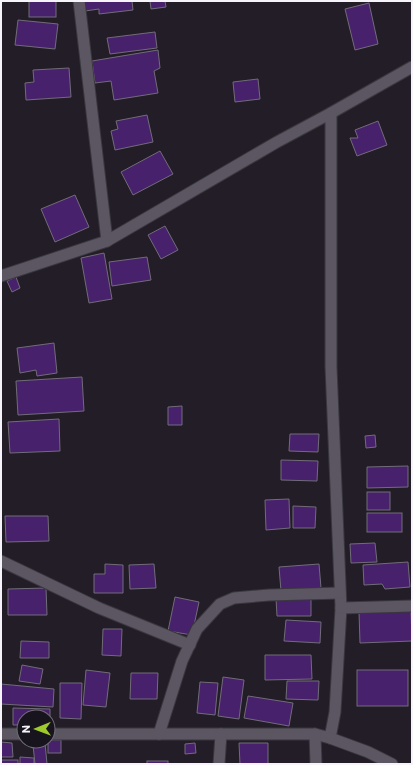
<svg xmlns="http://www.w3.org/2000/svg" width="413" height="765" viewBox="0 0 413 765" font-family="Commissioner,sans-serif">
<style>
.building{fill:#48216c;stroke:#716c78}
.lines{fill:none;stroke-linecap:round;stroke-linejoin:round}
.minor-casing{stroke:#3a373f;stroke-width:13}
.minor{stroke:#5b5661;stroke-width:11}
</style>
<rect width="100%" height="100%" fill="#221d27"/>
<g class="building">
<rect x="29" y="1" width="27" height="16"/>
<path d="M 84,1 L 132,1 L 133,10 L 99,14 L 99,9 L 85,11 Z"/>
<path d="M 150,1 L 165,1 L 166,7 L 151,9 Z"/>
<path d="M 369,3 L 378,44 L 355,50 L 345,9 Z"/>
<path d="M 18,20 L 58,24 L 55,49 L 15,45 Z"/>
<path d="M 155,32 L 157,48 L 110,54 L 107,38 Z"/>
<path d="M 158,50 L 160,68 L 154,71 L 158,93 L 114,100 L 111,81 L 95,83 L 92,61 Z"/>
<path d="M 69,68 L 71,97 L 26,100 L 25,83 L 34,82 L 33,70 Z"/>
<path d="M 258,79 L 260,99 L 235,102 L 233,82 Z"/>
<path d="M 147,115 L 153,142 L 115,150 L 111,131 L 118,129 L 116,121 Z"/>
<path d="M 378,121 L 387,145 L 357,156 L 350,138 L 358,138 L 355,130 Z"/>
<path d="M 160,151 L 173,174 L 133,195 L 121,172 Z"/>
<path d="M 75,195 L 89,227 L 55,242 L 41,209 Z"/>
<path d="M 165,226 L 178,250 L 161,259 L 148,235 Z"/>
<path d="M 104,253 L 112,299 L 89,303 L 81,258 Z"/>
<path d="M 147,257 L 151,280 L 112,286 L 109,262 Z"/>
<path d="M 16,277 L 20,288 L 12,292 L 7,281 Z"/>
<path d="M 54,343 L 57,373 L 37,376 L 36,370 L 20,373 L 17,348 Z"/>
<path d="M 82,377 L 84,411 L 18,415 L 16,381 Z"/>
<path d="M 182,406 L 182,425 L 168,425 L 168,407 Z"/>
<path d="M 59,419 L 60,451 L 10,453 L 8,422 Z"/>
<path d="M 290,434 L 319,434 L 318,452 L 289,451 Z"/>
<path d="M 375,435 L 376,447 L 366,448 L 365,436 Z"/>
<path d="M 281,460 L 318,461 L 317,481 L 281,480 Z"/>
<path d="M 408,466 L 408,487 L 367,488 L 367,467 Z"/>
<rect x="367" y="492" width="23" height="18"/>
<path d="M 289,499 L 290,528 L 266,530 L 265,500 Z"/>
<path d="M 293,506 L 316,507 L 315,528 L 293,528 Z"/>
<rect x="367" y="513" width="35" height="19"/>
<path d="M 5,516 L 48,516 L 49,541 L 6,542 Z"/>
<path d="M 375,543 L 377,562 L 351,563 L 350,544 Z"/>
<path d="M 408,562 L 410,587 L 385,589 L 382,584 L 364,585 L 363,565 Z"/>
<path d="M 105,564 L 123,565 L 123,593 L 94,593 L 94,574 L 105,574 Z"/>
<path d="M 154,564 L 156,588 L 130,589 L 129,565 Z"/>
<path d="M 319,564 L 321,588 L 281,591 L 279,567 Z"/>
<path d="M 46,588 L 47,615 L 8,615 L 8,589 Z"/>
<path d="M 175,597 L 199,602 L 192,635 L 168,631 Z"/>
<path d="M 276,598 L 311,598 L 311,616 L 277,616 Z"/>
<path d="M 411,610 L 412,641 L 360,643 L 359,612 Z"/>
<path d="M 286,620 L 321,622 L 320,643 L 284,641 Z"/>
<path d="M 103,629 L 122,629 L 121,656 L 102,655 Z"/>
<path d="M 21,641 L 49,642 L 49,658 L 20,658 Z"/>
<path d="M 265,655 L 311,655 L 312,679 L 265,680 Z"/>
<path d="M 22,665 L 43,669 L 40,684 L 19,681 Z"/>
<path d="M 86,670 L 110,673 L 106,707 L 83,705 Z"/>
<rect x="357" y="670" width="51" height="36"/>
<path d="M 131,673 L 158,673 L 157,699 L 130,699 Z"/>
<path d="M 223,677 L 244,680 L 239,719 L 218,716 Z"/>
<path d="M 287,681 L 319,681 L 318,700 L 286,699 Z"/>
<path d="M 200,682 L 218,683 L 215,715 L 197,713 Z"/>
<path d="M 60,683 L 82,683 L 81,719 L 60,718 Z"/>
<path d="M 1,684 L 54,689 L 53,707 L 1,704 Z"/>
<path d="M 248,696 L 293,703 L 289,726 L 244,718 Z"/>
<path d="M 13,708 L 50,709 L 50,725 L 48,725 L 48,717 L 24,717 L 24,725 L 13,725 Z"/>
<rect x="48" y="740" width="13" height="13"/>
<path d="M 1,742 L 12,743 L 13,757 L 1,757 Z"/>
<path d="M 45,743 L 47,764 L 35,764 L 33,745 Z"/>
<path d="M 195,743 L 196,753 L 185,754 L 185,744 Z"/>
<path d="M 239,743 L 268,743 L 268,764 L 240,764 Z"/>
<path d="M 20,757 L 34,758 L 34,764 L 20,764 Z"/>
<rect x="1" y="760" width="17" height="4"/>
<rect x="147" y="761" width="21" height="3"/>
</g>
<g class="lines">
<defs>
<g id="minor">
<path d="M 79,1 L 107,241"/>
<path d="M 331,113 L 412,67"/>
<path d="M 1,276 L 107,241 L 277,142 L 331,113 L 331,367 L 341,608 L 335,712 L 330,738 L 315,734 L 48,734"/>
<path d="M 1,561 L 99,608 L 190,645"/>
<path d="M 341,608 L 412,606"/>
<path d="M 1,734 L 24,734"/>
<path d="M 159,734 L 182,661 L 197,629 L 220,604 L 234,598 L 269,595 L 340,593"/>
<path d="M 315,734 L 316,764"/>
<path d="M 330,738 L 368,752 L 392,764"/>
<path d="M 219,764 L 221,734"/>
</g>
</defs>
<use href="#minor" class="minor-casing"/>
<use href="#minor" class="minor"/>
</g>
<rect width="413" height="765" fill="none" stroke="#f6f3fa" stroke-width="4"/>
<g transform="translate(36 729) rotate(269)"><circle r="19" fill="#18141e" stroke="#716d76"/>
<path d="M0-3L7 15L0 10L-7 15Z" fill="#9fca2e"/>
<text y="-6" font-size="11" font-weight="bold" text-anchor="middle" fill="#f6f3fa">N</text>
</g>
</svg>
